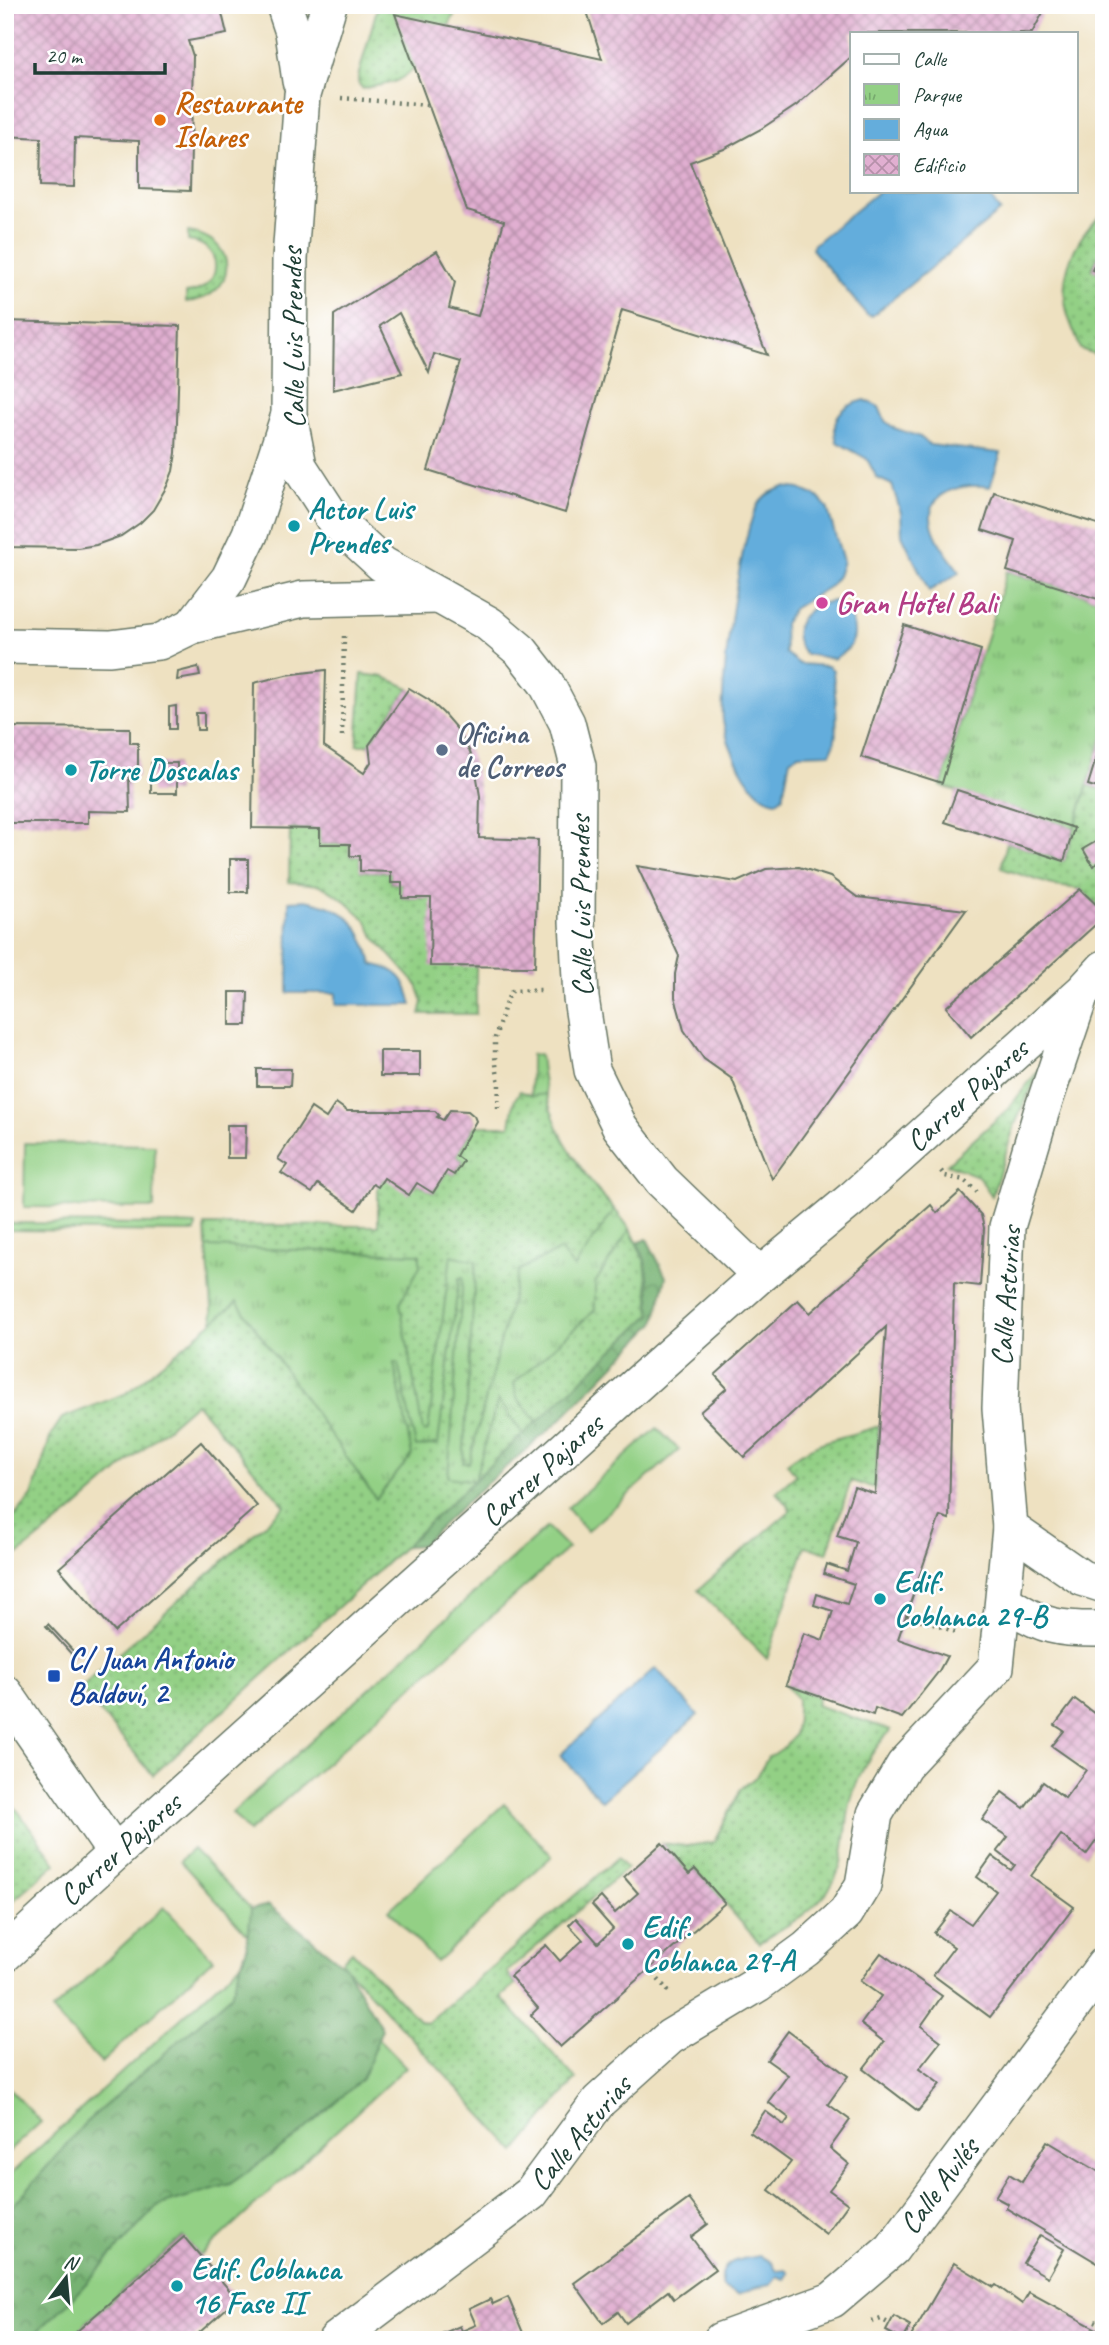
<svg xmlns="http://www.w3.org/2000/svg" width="1109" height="2345" viewBox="0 0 1109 2345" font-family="Caveat,sans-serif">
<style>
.grass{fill:#93d085;stroke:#59865c;stroke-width:2}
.forest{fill:url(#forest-crowns);stroke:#4a7853;stroke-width:2}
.park{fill:url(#park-tufts);stroke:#59865c;stroke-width:2}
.garden{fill:url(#garden-dots);stroke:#59865c;stroke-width:2}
.water{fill:#64addc;stroke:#427588;stroke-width:2}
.building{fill:url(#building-cross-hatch)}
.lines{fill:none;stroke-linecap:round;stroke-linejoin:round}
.street-casing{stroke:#677665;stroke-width:38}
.path{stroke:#677665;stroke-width:4.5;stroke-dasharray:2 5;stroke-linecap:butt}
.street{stroke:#fff;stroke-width:35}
.food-dot{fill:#e8710a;stroke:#fff;stroke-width:2.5}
.culture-dot{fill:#0f9aa8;stroke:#fff;stroke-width:2.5}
.hotel-dot{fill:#d1479c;stroke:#fff;stroke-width:2.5}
.service-dot{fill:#5c6f8a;stroke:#fff;stroke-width:2.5}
.transit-dot{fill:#1a4fb4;stroke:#fff;stroke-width:2.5}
.labels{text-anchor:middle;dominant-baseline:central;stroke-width:5;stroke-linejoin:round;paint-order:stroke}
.food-label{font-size:30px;font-weight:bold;fill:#c56008;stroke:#fff;text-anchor:start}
.street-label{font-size:30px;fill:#1f3d34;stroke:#fff}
.culture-label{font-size:30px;font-weight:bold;fill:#0d838f;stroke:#fff;text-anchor:start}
.hotel-label{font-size:30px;font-weight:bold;fill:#b23c85;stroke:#fff;text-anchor:start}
.service-label{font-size:30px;font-weight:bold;fill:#4e5e75;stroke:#fff;text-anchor:start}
.transit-label{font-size:30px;font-weight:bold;fill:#164399;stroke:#fff;text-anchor:start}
</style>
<defs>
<pattern id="forest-crowns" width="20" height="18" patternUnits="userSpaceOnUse" patternTransform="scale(1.75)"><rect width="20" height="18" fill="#76b272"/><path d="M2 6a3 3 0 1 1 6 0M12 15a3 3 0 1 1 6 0" fill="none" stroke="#60925e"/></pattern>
<pattern id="park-tufts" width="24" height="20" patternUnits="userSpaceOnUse" patternTransform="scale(1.75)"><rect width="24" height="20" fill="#93d085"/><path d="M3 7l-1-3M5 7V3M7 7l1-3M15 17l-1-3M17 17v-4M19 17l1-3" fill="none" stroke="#77aa6e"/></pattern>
<pattern id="garden-dots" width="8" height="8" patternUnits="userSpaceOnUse" patternTransform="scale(1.75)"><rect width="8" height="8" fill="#93d085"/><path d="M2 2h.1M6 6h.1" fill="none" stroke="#77aa6e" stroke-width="1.8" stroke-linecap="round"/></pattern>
<pattern id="building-cross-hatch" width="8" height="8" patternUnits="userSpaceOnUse" patternTransform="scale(1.75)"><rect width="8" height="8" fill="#e1afd1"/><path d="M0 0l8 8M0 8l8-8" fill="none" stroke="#b690aa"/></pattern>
</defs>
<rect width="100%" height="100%" fill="#fff"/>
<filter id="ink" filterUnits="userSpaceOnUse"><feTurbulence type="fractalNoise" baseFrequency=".0143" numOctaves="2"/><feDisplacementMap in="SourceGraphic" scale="14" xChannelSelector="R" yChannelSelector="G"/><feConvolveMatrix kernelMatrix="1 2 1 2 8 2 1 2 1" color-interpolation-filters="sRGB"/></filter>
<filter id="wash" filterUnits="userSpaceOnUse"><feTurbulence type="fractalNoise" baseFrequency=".00686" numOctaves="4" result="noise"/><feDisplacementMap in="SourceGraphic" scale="28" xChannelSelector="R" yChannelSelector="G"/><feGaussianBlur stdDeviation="1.57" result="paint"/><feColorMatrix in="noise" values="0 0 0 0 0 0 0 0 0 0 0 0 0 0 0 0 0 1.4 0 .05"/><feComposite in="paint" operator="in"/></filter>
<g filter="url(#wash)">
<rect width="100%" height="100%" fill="#eee1c1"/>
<g class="grass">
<path d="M 25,1143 L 155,1145 L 154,1208 L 24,1207 Z"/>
<path d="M 5,1223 L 174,1224 L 196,1225 L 195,1232 L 5,1230 Z"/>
<path d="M 657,1428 L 679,1450 L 587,1531 L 567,1508 Z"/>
<path d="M 547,1527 L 568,1548 L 249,1832 L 232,1813 Z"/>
<path d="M 504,1804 L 552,1856 L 436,1962 L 389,1910 Z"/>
<path d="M 193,1849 L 406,2067 L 200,2256 L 183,2237 L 67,2340 L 5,2340 L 5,2179 L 259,1947 L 180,1861 Z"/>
<path d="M 164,1907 L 213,1959 L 101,2063 L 52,2011 Z"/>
<path d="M 5,2084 L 41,2122 L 5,2155 Z"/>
</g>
<g class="forest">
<path d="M 647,1239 L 666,1277 L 655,1323 L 558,1422 L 479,1490 L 421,1545 L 379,1548 L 625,1248 Z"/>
<path d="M 269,1905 L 345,1966 L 382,2029 L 362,2079 L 293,2140 L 230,2184 L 157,2206 L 68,2303 L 28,2340 L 5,2340 L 5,2215 L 84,2124 L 231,1995 L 247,1947 L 251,1909 Z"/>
</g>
<g class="park">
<path d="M 1007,571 L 1104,601 L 1104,734 L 1074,828 L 941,786 Z"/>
<path d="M 540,1054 C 543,1088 550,1122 568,1151 C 591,1189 632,1218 645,1260 C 650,1277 650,1296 651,1314 L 377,1572 L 213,1320 L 205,1225 L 530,1228 L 531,1055 Z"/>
</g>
<g class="garden">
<path d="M 378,5 L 458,5 C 451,29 419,71 396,81 C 386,85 374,86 363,89 L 358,83 L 358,77 Z"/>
<path d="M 1104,213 L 1104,258 L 1098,257 L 1092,269 L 1099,273 C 1100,291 1106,296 1099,315 L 1104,317 L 1104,333 L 1097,355 L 1080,349 C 1077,336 1070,325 1067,312 C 1058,275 1075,236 1104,213 Z"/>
<path d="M 188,232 C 240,238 239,298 186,302 L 186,293 C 224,290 225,244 188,241 Z"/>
<path d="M 362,674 L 384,677 L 409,688 L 369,745 L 357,745 Z"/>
<path d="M 1088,785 L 1104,790 L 1104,912 L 1080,889 L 1055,886 L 1001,868 L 1007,842 L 1064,861 Z"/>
<path d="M 290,829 L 320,829 L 321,844 L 350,844 L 350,856 L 360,856 L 361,871 L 391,872 L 391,883 L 402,883 L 402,898 L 431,898 L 476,966 L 476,1014 L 420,1014 L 423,1002 L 417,985 L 374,937 L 367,921 L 343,899 L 320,885 L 289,882 Z"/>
<path d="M 1041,1067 L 1015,1124 L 992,1196 L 978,1176 L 947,1164 L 1008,1109 Z"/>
<path d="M 520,1091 L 532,1096 L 546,1094 C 558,1140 584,1175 614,1210 L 574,1268 L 560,1250 L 519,1270 L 469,1463 L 463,1463 L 476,1261 L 451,1255 L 428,1431 L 423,1432 L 400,1303 L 420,1266 L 420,1254 L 206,1247 L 205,1225 L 378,1226 L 378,1187 L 384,1178 L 417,1183 L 433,1193 L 447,1171 L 454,1175 L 463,1161 L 456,1156 L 475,1126 L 510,1126 L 514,1101 Z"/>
<path d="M 630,1229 L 645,1262 L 651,1314 L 537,1422 L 517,1398 L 514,1383 L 595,1310 L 595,1283 Z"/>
<path d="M 463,1277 L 448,1477 L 474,1481 L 498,1400 L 523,1434 L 377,1572 L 153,1775 L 80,1688 L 285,1506 L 196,1403 L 68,1515 L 5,1565 L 5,1527 L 32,1496 L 51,1435 L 62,1418 L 127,1393 L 237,1302 L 376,1499 L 412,1455 L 394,1363 L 398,1363 L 416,1447 L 438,1444 L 459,1278 Z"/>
<path d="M 879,1426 L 875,1488 L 851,1481 L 827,1553 L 805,1546 L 767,1659 L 698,1590 L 791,1510 L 776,1492 L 796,1475 L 787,1463 C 817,1438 843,1439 879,1426 Z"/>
<path d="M 786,1685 L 818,1696 L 816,1705 L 891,1730 C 871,1751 857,1776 850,1804 C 844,1834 847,1866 827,1892 C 809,1915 783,1927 759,1943 L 695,1869 L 689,1874 L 662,1843 L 687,1846 L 714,1842 L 741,1789 L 758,1775 L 768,1757 L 785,1747 L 794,1735 L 797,1719 L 797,1700 Z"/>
<path d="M 7,1796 L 56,1863 L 5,1908 L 5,1797 Z"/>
<path d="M 618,1858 L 627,1868 L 507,1972 L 516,1984 L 501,1997 L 576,2079 L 516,2152 L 341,1962 L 352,1951 L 420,2021 L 427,2023 Z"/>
</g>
<g class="water">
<path d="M 879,191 L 986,191 L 1000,211 L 872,316 L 867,315 L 812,249 L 814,244 Z"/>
<path d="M 865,400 L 879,407 L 885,421 L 894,428 L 920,437 L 930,445 L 1001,453 L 990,487 C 966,482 924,491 932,524 C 936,542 950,558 960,572 L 929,591 L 902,535 L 901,513 L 892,485 L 877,478 L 867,459 L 837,442 C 830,417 841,406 865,400 Z"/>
<path d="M 784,487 L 800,489 L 818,497 L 827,507 L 843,561 L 838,576 L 830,586 L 793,609 L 784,624 L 785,653 L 800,664 L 828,666 L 833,670 C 834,691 842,735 830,753 L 799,754 L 790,759 L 783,796 L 777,801 C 749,799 727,745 723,721 C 719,688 741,522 761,500 C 767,493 775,490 784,487 Z"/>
<path d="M 835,601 C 848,609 860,629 851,644 C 848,651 840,654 834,659 L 805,654 C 783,629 807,603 835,601 Z"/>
<path d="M 305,900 C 347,907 362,925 372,964 C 400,970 406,979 412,1005 L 336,1005 L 336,993 L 288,993 L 289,901 Z"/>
<path d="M 656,1668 L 698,1715 L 602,1801 L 560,1755 Z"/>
<path d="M 759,2256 L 772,2262 L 777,2271 L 786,2270 L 789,2273 L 785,2279 L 777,2276 L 770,2285 L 754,2288 L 738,2295 L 723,2288 C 716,2260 739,2260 759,2256 Z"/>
</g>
<g id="blocks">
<g class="building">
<path d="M 5,5 L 220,5 L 227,34 L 188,41 L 193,56 L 190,191 L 139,189 L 139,141 L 75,138 L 74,187 L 40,186 L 41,138 L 5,136 Z"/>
<path d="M 585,5 L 1047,5 L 1032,33 L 852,33 L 852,59 L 850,58 L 797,105 L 761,129 L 724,149 L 690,162 L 767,355 L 622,310 L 565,513 L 428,470 L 461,362 L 434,354 L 429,373 L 399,313 L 380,326 L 402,373 L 333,390 L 334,315 L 437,251 L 455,282 L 449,308 L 478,316 L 504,221 L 467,210 L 395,14 L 602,59 Z"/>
<path d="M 1098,257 L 1104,258 L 1104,291 L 1100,286 L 1099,273 L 1092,270 Z"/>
<path d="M 5,321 L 180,326 L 176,453 L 173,471 L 167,486 L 153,510 L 140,523 L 121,536 L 96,545 L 78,548 L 5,547 Z"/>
<path d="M 994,492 L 1104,526 L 1104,601 L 1007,571 L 1016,541 L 982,530 Z"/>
<path d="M 904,625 L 981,650 L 942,783 L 861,757 Z"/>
<path d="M 198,667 L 200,676 L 177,680 L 178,672 Z"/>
<path d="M 326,670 L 324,746 L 364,773 L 371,762 L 369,745 L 409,688 L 429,700 L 443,713 L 456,728 L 470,752 L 476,772 L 480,796 L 479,838 L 538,840 L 535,967 L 430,966 L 431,898 L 402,898 L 402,883 L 391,883 L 391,872 L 360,871 L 360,856 L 350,856 L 350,844 L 320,844 L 320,829 L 252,828 L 254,683 L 286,675 Z"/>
<path d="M 176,706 L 176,729 L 169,729 L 169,707 Z"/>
<path d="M 196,713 L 204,713 L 204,730 L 197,730 Z"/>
<path d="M 5,727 L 130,728 L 130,743 L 138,743 L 138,777 L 129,777 L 130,812 L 88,811 L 88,823 L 5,823 Z"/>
<path d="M 1103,736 L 1104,736 L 1104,790 L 1088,785 Z"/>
<rect x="151" y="763" width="26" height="30"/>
<path d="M 957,790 L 1074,828 L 1064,861 L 945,822 Z"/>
<path d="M 1104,837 L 1104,859 L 1093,866 L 1083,849 Z"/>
<rect x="230" y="859" width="18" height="33"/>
<path d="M 637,866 L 737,882 L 766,869 L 799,867 L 830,877 L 857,897 L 966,910 L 772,1179 L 732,1079 L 704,1059 L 684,1030 L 675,997 L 675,974 L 679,956 Z"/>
<path d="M 1080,889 L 1104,912 L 1104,917 L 971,1037 L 946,1007 Z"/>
<path d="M 230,992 L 248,992 L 247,1025 L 230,1025 Z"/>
<rect x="380" y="1051" width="40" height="25"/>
<path d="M 257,1069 L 291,1069 L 290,1086 L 257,1086 Z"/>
<path d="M 336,1103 L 347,1111 L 435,1111 L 439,1115 L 437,1117 L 443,1120 L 450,1110 L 468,1111 L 474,1116 L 476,1121 L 456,1156 L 463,1161 L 454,1175 L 447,1171 L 433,1193 L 417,1183 L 409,1195 L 384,1178 L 378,1187 L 373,1184 L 356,1210 L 318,1184 L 312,1193 L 281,1173 L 287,1165 L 278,1159 L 311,1108 L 326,1118 Z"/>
<path d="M 227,1125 L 246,1125 L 245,1158 L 227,1158 Z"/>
<path d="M 960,1192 L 981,1215 L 984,1228 L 980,1286 L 954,1283 L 949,1519 L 940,1516 L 898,1639 L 947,1656 L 939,1671 L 902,1718 L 875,1708 L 873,1715 L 786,1685 L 804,1633 L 823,1640 L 833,1611 L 814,1605 L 817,1594 L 847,1604 L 854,1584 L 824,1574 L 827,1564 L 847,1571 L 856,1542 L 837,1536 L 854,1487 L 875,1494 L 886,1327 L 744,1457 L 700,1412 L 727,1388 L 715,1375 L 798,1300 L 810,1313 L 931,1205 L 937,1213 Z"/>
<path d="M 201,1442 L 257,1506 L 115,1632 L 59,1568 Z"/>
<path d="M 48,1624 L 76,1654 L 74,1657 L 46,1626 Z"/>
<path d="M 1075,1699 L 1095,1714 L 1104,1702 L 1104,1830 L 1086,1855 L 1061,1835 L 1031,1876 L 1074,1907 L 990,2017 L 933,1975 L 954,1947 L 934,1933 L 951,1911 L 971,1924 L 996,1891 L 977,1877 L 992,1856 L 1011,1870 L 1015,1865 L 997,1851 L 1008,1837 L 982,1820 L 1002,1792 L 1024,1808 L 1043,1782 L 1065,1798 L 1086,1770 L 1052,1746 L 1064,1731 L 1055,1725 Z"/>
<path d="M 662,1843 L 689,1874 L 695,1869 L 725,1903 L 560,2047 L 531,2015 L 538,2008 L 510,1976 L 546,1945 L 560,1961 L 583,1940 L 569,1925 L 576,1918 L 598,1943 L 613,1929 L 592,1905 L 601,1897 L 615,1913 L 638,1893 L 624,1877 Z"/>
<path d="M 881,1953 L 942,1996 L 921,2026 L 941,2041 L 919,2069 L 940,2084 L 918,2111 L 863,2069 L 884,2042 L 861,2024 L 881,1996 L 860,1981 Z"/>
<path d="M 788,2031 L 848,2076 L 828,2104 L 850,2120 L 830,2148 L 849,2164 L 829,2190 L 848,2204 L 826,2234 L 769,2190 L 791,2162 L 750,2132 L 765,2111 L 784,2125 L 789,2118 L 768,2102 L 788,2075 L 767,2060 Z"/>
<path d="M 1047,2141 L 1104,2175 L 1104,2267 L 1006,2208 L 1008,2204 L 995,2197 L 1009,2174 L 1022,2182 Z"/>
<path d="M 689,2199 L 708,2224 L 691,2237 L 715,2269 L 674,2299 L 668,2291 L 626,2323 L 618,2312 L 603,2323 L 574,2283 Z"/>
<path d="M 1040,2235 L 1064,2249 L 1048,2277 L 1023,2263 Z"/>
<path d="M 184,2237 L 237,2299 L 191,2340 L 67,2340 Z"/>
<path d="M 954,2263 L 994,2287 L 996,2285 L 1022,2304 L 1029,2292 L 1104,2333 L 1104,2340 L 909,2340 Z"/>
<path d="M 508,2297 L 526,2340 L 442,2340 L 439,2335 L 460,2326 L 462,2331 L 476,2325 L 469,2309 L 490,2299 L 493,2304 Z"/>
<path d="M 894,2316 L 911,2326 L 903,2340 L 886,2331 Z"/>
</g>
</g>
</g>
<g filter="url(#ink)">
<use href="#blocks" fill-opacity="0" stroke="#677665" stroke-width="2"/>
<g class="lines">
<defs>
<g id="street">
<path d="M 284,5 L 293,32 L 300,81"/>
<path d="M 329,5 L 302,95 L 290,259 L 289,415 L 299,466 L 334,520 L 382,564 L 489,624 L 521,651 L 546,683 L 567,723 L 578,766 L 577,921 L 581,998 L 592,1070 L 620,1127 L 662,1181 L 760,1275"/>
<path d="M 192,626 L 229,578 L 250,534 L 288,418"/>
<path d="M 5,646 L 110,648 L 159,642 L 192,626 L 303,599 L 439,596"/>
<path d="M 1081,994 L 1041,1113 L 1007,1227 L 1000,1408 L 1010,1528 L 1082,1578 L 1104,1585"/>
<path d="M 1004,1601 C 1041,1627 1059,1630 1104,1629"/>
<path d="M 5,1693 L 115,1853"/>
<path d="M 5,1954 L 115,1853 L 643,1379 L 760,1275 L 852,1199 L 1083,991 L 1104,968"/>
<path d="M 336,2340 L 531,2193 L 599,2101 L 670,2037 L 758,1984 L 806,1949 L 846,1913 L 863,1885 L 875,1814 L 904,1765 L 996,1667 L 1010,1528"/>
<path d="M 721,2340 L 832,2300 L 892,2249 L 1104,1965"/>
</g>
</defs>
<use href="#street" class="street-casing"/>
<g class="path">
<path d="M 341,98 L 428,105"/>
<path d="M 342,736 L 344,636"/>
<path d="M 498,1108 L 499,1085 L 495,1057 L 495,1038 L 506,1002 L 512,991 L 541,990"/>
<path d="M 941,1171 L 945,1176 L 964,1180 L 977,1192"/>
<path d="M 907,1615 L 959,1633"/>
<path d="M 649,1969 L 669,1992"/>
<path d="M 1095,2321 L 1104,2325"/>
<path d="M 872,2322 L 881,2319 L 890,2324"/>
</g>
<use href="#street" class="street"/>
</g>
</g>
<circle class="food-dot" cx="160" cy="120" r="7"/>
<g class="culture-dot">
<circle cx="294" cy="526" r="7"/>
<circle cx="71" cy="770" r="7"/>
<circle cx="880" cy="1599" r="7"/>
<circle cx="628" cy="1944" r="7"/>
<circle cx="177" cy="2286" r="7"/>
</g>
<circle class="hotel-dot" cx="822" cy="603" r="7"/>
<circle class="service-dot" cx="442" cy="750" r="7"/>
<rect class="transit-dot" x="47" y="1669" width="14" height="14" rx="3.5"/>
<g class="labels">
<g class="food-label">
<text x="174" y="103">Restaurante<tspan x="174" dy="34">Islares</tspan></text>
</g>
<g class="street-label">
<text transform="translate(293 338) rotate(-91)">Calle Luis Prendes</text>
<text transform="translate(581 906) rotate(-91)">Calle Luis Prendes</text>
<text transform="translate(967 1095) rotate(-42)">Carrer Pajares</text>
<text transform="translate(1006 1296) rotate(-86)">Calle Asturias</text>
<text transform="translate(542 1470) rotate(-42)">Carrer Pajares</text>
<text transform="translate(120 1849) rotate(-42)">Carrer Pajares</text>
<text transform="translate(580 2133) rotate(-50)">Calle Asturias</text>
<text transform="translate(939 2186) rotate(-53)">Calle Avilés</text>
</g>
<g class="culture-label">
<text x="308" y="509">Actor Luis<tspan x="308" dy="34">Prendes</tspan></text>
<text x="85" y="770">Torre Doscalas</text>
<text x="894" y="1582">Edif.<tspan x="894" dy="34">Coblanca 29-B</tspan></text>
<text x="642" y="1927">Edif.<tspan x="642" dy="34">Coblanca 29-A</tspan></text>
<text x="191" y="2269">Edif. Coblanca<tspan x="191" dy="34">16 Fase II</tspan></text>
</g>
<g class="hotel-label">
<text x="836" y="603">Gran Hotel Bali</text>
</g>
<g class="service-label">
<text x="456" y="733">Oficina<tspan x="456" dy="34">de Correos</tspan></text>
</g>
<g class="transit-label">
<text x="68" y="1659">C/ Juan Antonio<tspan x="68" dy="34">Baldoví, 2</tspan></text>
</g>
</g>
<rect width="1109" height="2345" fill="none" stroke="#fff" stroke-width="28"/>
<rect x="850" y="32" width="228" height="161" fill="#ffffff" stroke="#a5b1ae" stroke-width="2"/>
<rect x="864" y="54" width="35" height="10" fill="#ffffff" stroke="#a5b1ae" stroke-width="2"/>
<text x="913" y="66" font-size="21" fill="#1f3d34">Calle</text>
<rect x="864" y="84" width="35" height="21" fill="url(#park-tufts)" stroke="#a5b1ae" stroke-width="2"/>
<text x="913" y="102" font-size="21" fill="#1f3d34">Parque</text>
<rect x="864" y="119" width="35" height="21" fill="#64addc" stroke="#a5b1ae" stroke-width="2"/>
<text x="913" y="136" font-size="21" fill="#1f3d34">Agua</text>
<rect x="864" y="154" width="35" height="21" fill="url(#building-cross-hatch)" stroke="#a5b1ae" stroke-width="2"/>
<text x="913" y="172" font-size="21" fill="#1f3d34">Edificio</text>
<g transform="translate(66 2278) rotate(16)" stroke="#ffffff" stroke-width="5" paint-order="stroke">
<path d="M0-5L12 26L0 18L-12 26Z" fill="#1f3d34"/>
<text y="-10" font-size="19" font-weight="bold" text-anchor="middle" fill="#1f3d34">N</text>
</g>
<path d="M35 63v10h130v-10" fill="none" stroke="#1f3d34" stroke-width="3.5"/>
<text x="46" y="63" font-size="21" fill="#1f3d34" stroke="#ffffff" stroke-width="5" paint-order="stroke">20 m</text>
</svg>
